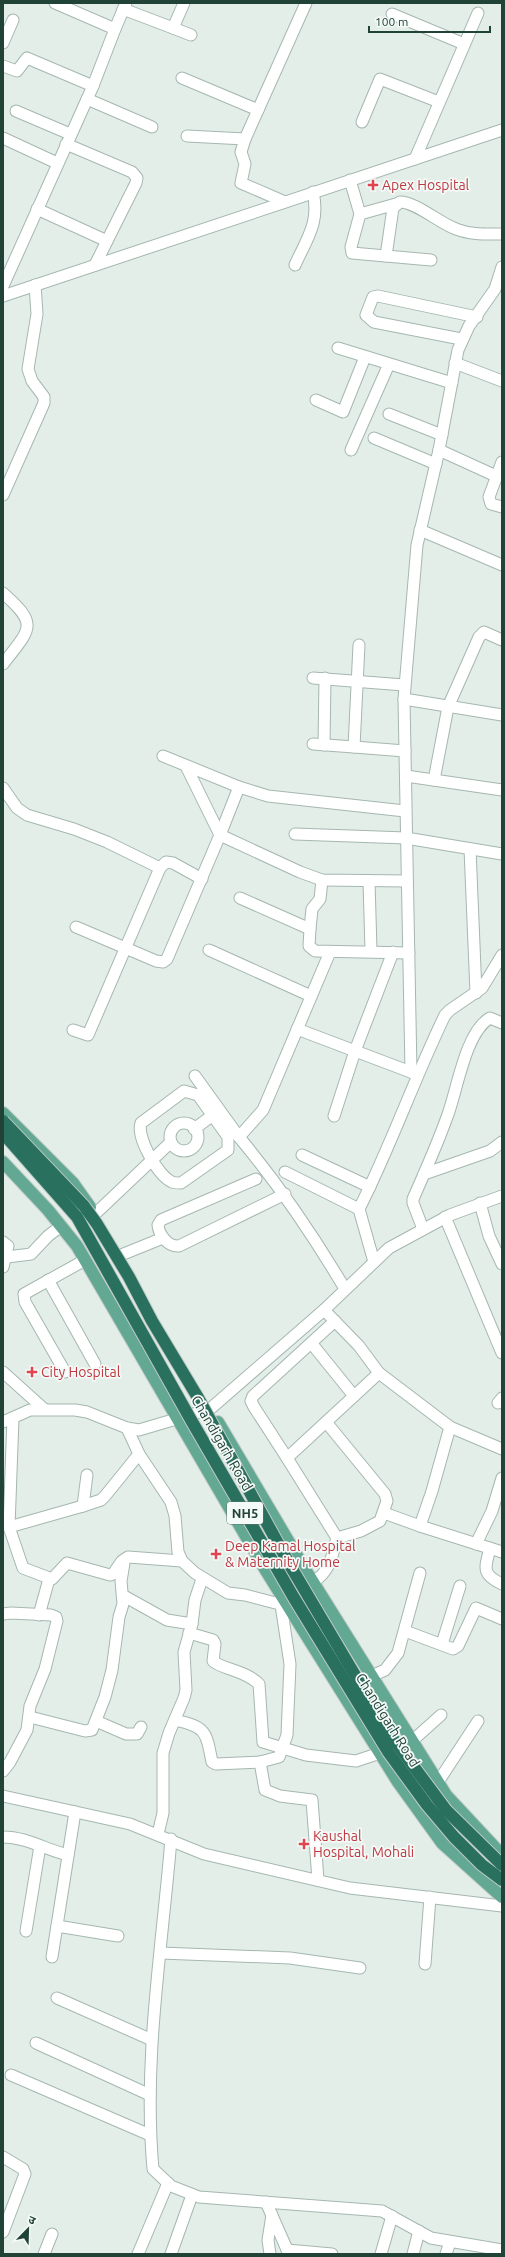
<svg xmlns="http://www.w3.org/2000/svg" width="505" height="2257" viewBox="0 0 505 2257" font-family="Ubuntu,'Noto Sans Devanagari',sans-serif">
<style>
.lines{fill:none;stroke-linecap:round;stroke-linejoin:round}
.minor-casing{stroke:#a5b7b0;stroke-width:13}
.major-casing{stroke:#c1cac7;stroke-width:14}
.minor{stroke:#fff;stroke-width:11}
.major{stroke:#63a892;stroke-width:12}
.highway-bridge-casing{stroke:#c1cac7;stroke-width:14;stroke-linecap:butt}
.highway-bridge{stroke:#29715e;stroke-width:12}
.health-dot{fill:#e0444e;stroke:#f4faf7;stroke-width:1.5}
.labels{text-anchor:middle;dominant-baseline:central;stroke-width:3.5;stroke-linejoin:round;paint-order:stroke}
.shield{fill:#f4faf7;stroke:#607971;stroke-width:1}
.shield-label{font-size:13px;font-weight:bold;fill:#214237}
.health-label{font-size:14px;fill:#be3a42;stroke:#f4faf7;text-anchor:start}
.street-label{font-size:14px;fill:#214237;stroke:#f4faf7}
</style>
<rect width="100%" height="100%" fill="#e3eee9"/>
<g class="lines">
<defs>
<g id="minor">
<path d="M 123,9 L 173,28 L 184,3"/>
<path d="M 392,14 L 464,44"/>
<path d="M 173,28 L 191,35"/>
<path d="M 115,29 L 126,3"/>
<path d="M 3,43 L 13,20"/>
<path d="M 3,66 L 17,71 L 27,58 L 93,86"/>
<path d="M 182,78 L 258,110"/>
<path d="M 87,99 L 152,127"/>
<path d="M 16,111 L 70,134"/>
<path d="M 362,122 L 380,79 L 439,102"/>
<path d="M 187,136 L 245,139 L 241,152 L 245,164 L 241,183 L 285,202"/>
<path d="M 3,138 L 57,163"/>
<path d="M 245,139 L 306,3"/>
<path d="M 66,144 L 132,172 L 137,178 L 136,183 L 95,265"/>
<path d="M 415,159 L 478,13"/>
<path d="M 350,180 L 360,214 L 351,247 L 352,253 L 431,260"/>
<path d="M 37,209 L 107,241"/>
<path d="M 360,214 L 396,204"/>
<path d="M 386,256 L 393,208 L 400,202 C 416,202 439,223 456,229 C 471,235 486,234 502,234"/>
<path d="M 295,265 C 307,238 320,223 313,192"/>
<path d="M 3,286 L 93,86 L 115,29 L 55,3"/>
<path d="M 3,296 L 502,130"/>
<path d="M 461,339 L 374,322 L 366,315 L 373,297 L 378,296 L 477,317"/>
<path d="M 338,348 L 452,383"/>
<path d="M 455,363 L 502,381"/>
<path d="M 316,400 L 343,412 L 365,357"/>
<path d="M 389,414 L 442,435"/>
<path d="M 374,438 L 436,464"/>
<path d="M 351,450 L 389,364"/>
<path d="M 439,450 L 496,476"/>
<path d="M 502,462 L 489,497 L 491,504 L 502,507"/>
<path d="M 3,495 L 44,403 L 44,397 L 32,381 L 28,369 L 37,314 L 35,285"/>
<path d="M 420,530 L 502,565"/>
<path d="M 3,593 C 39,625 31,628 3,664"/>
<path d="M 359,645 L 354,747 L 405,751"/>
<path d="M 313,678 L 404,685"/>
<path d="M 404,699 L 502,715"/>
<path d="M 313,744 L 354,747"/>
<path d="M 324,745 L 325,678"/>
<path d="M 163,756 L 239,787 L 268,796 L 405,811"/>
<path d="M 406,776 L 502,790"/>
<path d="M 434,780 L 448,707 L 479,637 L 484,632 L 502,640"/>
<path d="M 239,787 L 220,835 L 300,872 L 322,880 L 407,881"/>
<path d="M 3,788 L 17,808 L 27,815 L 74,829 L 107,842 L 160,868"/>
<path d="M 295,834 L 406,838 L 502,854"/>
<path d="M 470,849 L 476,993"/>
<path d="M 369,881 L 371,951"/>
<path d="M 240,898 L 310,929 L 309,946 L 315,951 L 409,953"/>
<path d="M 76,927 L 156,961 L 163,962 L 167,959 L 220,835 L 186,766"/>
<path d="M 310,929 L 312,909 L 320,899 L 322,880"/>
<path d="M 209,950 L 311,996"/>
<path d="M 330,952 L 263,1110 L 239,1137 C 279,1185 313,1235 345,1289"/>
<path d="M 297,1029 L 416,1074"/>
<path d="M 73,1030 L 88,1035 L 160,868 L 166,862 L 173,863 L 202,879"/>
<path d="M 411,1072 L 404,699 L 417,545 L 439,450 L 458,350 L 469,326 L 495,289 L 502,267"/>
<path d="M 195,1076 L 239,1137"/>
<path d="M 184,1091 L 198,1095 L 228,1137 L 228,1150 L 181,1183 C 178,1183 174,1183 172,1182 C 158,1176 136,1137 141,1123 Z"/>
<path d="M 334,1116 L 355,1051 L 393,952"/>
<circle cx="184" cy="1137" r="14"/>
<path d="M 194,1129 L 213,1115"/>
<path d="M 302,1155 L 370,1187"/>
<path d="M 285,1172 L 359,1209"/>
<path d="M 424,1174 L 490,1151 L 502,1142"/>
<path d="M 256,1179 L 161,1220 L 158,1225 C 159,1235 168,1247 179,1246 L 285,1194"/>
<path d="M 480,1203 L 489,1236 L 502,1264"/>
<path d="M 95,1214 L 171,1142"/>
<path d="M 445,1217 L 502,1353"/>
<path d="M 423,1229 L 413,1203 L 413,1199 C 425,1172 437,1145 447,1117 C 457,1092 465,1032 490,1018 L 502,1023"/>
<path d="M 3,1242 L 8,1246 L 3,1267"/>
<path d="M 121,1255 L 163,1238"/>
<path d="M 7,1257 L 31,1254 L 48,1236 L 61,1226"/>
<path d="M 374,1262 L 359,1209 C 391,1146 414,1079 445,1015 L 450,1010 L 482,988 L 502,955"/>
<path d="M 48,1280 L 95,1364"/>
<path d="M 324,1310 L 359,1346 L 379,1373 L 450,1427 L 432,1491 L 420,1526 L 384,1513"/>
<path d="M 335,1321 L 253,1396 L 251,1401 L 254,1407 L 287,1458 L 379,1373"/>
<path d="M 312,1344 L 354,1396"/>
<path d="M 3,1372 L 44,1409"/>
<path d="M 65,1372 L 25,1302 L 24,1294 L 85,1260"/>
<path d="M 498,1403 L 502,1398"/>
<path d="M 13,1418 L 9,1527 L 23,1568 L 52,1579 L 67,1563 L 110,1575 L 113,1574 L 122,1561 L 128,1557 L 182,1561"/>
<path d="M 3,1422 L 30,1410 L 75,1410 L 87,1412 L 127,1428 L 139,1430 L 210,1409 L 324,1310 L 389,1248 L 450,1215 L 502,1196"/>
<path d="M 326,1422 L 385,1494 L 387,1501 L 380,1521 L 361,1531 L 337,1538"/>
<path d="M 450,1427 L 502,1449"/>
<path d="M 127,1428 L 139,1454 L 171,1502 L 175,1516 L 178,1552 L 182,1561 L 195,1573 L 228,1593 L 245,1595 L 287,1606"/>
<path d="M 287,1458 L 337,1538 C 332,1556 330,1572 313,1582"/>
<path d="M 87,1475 L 83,1506 L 101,1500 L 105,1496 L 139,1454"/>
<path d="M 420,1526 L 502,1552"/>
<path d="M 9,1527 L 83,1506"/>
<path d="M 476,1544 L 492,1511 L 502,1478"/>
<path d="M 490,1548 C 485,1568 481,1574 502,1584"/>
<path d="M 124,1596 L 167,1620 L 192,1624"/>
<path d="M 3,1614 L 11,1613 L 51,1615 L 56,1617 L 57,1621 L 45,1669 L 30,1706 L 27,1730 L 10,1762 L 3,1771"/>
<path d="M 39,1615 L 49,1579"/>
<path d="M 405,1631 L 453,1649 L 458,1646 L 476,1608 L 502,1619"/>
<path d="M 189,1633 L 213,1640 L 215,1644 L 213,1661 C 221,1669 245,1670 259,1684 L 263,1742 L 306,1755 L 356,1761 L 380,1753"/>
<path d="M 442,1644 L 460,1586"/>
<path d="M 372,1676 L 385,1670 L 398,1653 L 420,1573"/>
<path d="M 30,1717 L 85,1731 L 92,1730 L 105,1697 L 112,1670 L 119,1617 L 123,1604 L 121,1581 L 124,1563"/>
<path d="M 175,1720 C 206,1727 206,1731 212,1762 L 216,1764 L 260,1762 L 279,1757 L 287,1735 L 290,1664 L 281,1605"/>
<path d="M 96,1721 L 126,1734 L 137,1734 L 141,1727"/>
<path d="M 412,1741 L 441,1715"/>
<path d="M 260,1762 L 265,1790 L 280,1796 L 312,1800 L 318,1880"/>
<path d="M 438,1782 L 478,1721"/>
<path d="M 3,1796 L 130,1824 L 204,1854 L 350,1888 L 502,1906"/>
<path d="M 158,1834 L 163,1813 L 163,1753 L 169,1733 L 184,1698 L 186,1690 L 184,1652 L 192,1624 L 195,1600 L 201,1582 L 204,1579"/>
<path d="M 3,1837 C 27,1837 46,1850 68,1855"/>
<path d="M 171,1839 C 162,1949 143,2059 153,2169 L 171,2186 L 199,2197 L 382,2211 L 431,2238 L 502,2250"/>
<path d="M 57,1926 L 118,1936"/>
<path d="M 26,1931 L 40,1846"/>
<path d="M 161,1953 L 290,1958 L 360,1968"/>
<path d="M 52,1957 L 75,1812"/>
<path d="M 425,1964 L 430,1897"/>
<path d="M 57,1998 L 152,2040"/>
<path d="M 36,2043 L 150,2095"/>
<path d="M 11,2075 L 150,2135"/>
<path d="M 3,2157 L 23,2169 L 25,2174 L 3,2232"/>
<path d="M 266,2202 L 289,2254"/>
<path d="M 287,2250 L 332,2254"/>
<path d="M 44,2254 L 52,2234"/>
<path d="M 138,2254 L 168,2183"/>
<path d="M 171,2254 L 192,2195"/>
<path d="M 270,2254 L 268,2240 L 272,2215"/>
<path d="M 381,2254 L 392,2216"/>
<path d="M 413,2254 L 419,2231"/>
<path d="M 446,2254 L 450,2242"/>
</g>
<g id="major">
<path d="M 3,1113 L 73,1183 L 90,1207"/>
<path d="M 3,1162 L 48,1210 L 77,1246 L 265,1569 L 398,1782 L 442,1843 L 502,1897"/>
<path d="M 218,1422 L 306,1571 L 446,1795 L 502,1855"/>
</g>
</defs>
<use href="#minor" class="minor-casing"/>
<use href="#major" class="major-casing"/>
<use href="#minor" class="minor"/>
<use href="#major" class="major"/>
<defs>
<g id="highway-bridge">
<path d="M 3,1121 L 84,1206 L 97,1224 L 129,1277 L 152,1321 L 197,1396 L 291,1567 L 391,1736 L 446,1810 L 502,1865"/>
<path d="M 3,1133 L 77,1217 L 191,1420 L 294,1598 L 389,1753 L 427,1805 L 454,1837 L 482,1865 L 502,1880"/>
</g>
</defs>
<use href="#highway-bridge" class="highway-bridge-casing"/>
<use href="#highway-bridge" class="highway-bridge"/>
</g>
<g class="health-dot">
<path d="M371 179h4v4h4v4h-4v4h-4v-4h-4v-4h4z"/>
<path d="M30 1366h4v4h4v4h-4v4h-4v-4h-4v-4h4z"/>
<path d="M214 1548h4v4h4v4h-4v4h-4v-4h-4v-4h4z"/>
<path d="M302 1838h4v4h4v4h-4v4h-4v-4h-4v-4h4z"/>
</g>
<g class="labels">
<rect class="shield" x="227" y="1502" width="36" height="22" rx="3"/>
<g class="shield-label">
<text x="245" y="1513">NH5</text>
</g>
<g class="health-label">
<text x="382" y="185">Apex Hospital</text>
<text x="41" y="1372">City Hospital</text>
<text x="225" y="1546">Deep Kamal Hospital<tspan x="225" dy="16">&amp; Maternity Home</tspan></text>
<text x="313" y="1836">Kaushal<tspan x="313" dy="16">Hospital, Mohali</tspan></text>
</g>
<g class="street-label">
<text transform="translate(222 1443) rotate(60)">Chandigarh Road</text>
<text transform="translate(388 1720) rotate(58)">Chandigarh Road</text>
</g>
</g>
<rect width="505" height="2257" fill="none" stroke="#214237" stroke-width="8"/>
<g transform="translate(28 2229) rotate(23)" stroke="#f4faf7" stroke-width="3" paint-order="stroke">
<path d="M0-3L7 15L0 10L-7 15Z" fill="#214237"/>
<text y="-6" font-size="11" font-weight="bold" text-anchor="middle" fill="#214237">उ</text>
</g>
<path d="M369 26v6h121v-6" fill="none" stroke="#214237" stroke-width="2"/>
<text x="375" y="26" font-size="12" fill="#214237" stroke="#f4faf7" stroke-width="3" paint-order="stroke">100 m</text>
</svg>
